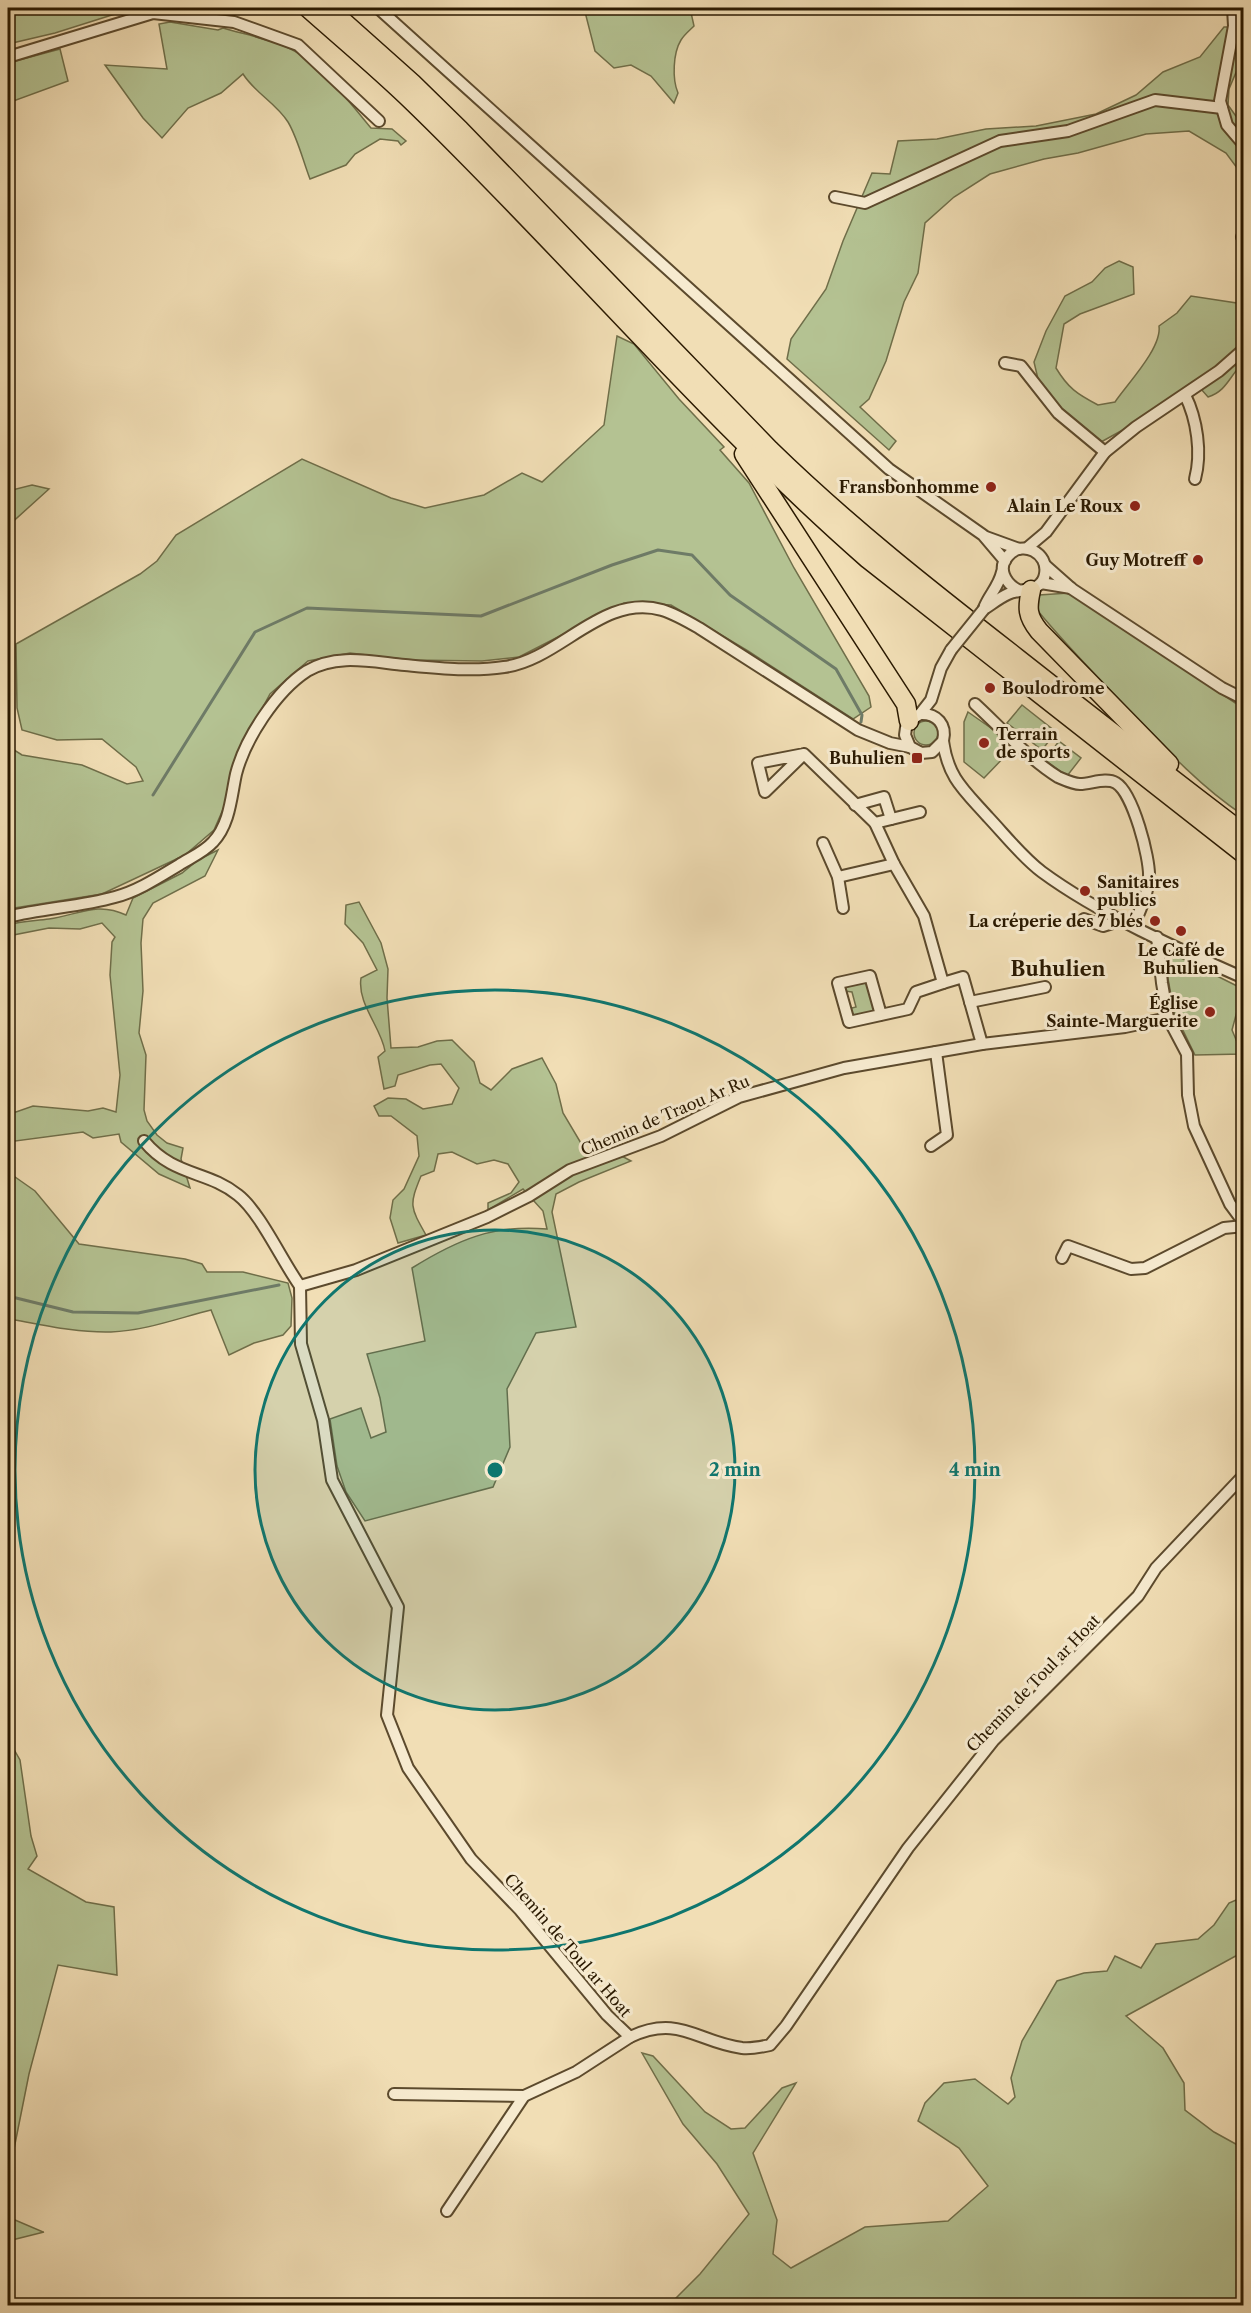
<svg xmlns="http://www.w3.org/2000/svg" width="1251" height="2313" viewBox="0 0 1251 2313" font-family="'Libre Caslon Text',serif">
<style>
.green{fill:#b4c292;stroke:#6f6e49;stroke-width:1.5}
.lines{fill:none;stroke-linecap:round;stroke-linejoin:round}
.stream{stroke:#6e7b67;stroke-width:3}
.minor-casing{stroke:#5c4a2d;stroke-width:14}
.trunk-casing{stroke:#2a1900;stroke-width:21}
.minor{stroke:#f6eacf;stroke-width:10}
.trunk{stroke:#f1deb5;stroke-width:18}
.minor-bridge-casing{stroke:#5c4a2d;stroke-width:14;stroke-linecap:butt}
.minor-bridge{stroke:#f6eacf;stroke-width:10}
.ring{fill:none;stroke:#0f766e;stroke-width:3}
.poi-dot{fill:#8f2418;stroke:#f6eacf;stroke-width:2}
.labels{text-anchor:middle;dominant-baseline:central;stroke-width:6;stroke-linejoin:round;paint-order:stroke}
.poi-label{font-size:16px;font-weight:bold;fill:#2a1900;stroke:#f6eacf;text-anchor:end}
.street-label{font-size:16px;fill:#2a1900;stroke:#f6eacf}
.quarter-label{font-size:20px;font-weight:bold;fill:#2a1900;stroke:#f6eacf}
.centre{fill:#0f766e;stroke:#f6eacf;stroke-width:3}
.ring-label{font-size:18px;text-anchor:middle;font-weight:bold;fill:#0f766e;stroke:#f6eacf;stroke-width:6;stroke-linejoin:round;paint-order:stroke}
</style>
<rect width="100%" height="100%" fill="#f1deb5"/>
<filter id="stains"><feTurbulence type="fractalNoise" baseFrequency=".00333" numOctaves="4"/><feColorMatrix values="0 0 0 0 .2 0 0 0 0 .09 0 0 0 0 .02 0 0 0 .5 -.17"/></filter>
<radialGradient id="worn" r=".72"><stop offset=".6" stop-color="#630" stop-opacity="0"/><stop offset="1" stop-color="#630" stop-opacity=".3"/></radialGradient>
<g class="green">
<path d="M 8,8 L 134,8 L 55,33 L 8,44 Z"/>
<path d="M 584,8 L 642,8 L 645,10 L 659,8 L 690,8 L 694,26 C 690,30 684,35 681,40 C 673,53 672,79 678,93 L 674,103 L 651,76 L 631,65 L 614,68 L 595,51 Z"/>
<path d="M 170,22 L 218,30 L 223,28 C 246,35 281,41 301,55 C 327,73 351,104 371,128 L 392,129 L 406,141 L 401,145 L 398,141 L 380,139 L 355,154 L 346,165 L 310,179 C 303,161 298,139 288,122 C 276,103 255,93 243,74 L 221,93 L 188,108 L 162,138 L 143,118 L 105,65 L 167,69 L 159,24 Z"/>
<path d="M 1224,27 L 1243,27 L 1243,56 L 1229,89 L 1228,105 L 1243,126 L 1243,176 L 1226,153 L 1189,131 L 1146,134 L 1078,153 L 1044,159 L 990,174 L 954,197 L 925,223 L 918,273 L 904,302 L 886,361 L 869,399 L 860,407 L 896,441 L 889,450 L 787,359 L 791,339 L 826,289 L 843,241 L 872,173 L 890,174 L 898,141 L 937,139 L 986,129 L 1036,126 L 1096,114 L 1136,95 L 1163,72 L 1200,57 Z"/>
<path d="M 60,49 L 68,81 L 8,103 L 8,63 Z"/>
<path d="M 1119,261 L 1133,267 L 1134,294 L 1080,314 L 1064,324 L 1056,368 C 1068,388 1077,394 1098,405 L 1115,402 C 1128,383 1162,348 1159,326 L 1177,313 L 1191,296 L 1243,304 L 1243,363 C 1230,375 1227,391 1208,397 L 1194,381 L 1130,426 L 1101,442 L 1061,409 L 1038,379 L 1034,362 L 1046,331 L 1065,296 L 1092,282 L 1105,268 Z"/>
<path d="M 617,336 L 634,344 L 679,399 L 724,447 L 720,450 L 749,483 L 794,568 L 869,696 L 871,707 L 853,719 L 748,651 L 671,605 L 624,603 L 519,657 L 482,661 L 410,660 L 350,653 L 308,661 L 270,694 L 236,757 L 224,807 L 214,830 L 185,855 L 102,894 L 8,909 L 8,746 L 22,755 L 82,765 L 127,784 L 143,781 L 136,767 L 102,739 L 57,740 L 22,730 L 17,708 L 16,644 L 140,574 L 157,561 L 176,535 L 302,459 L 391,498 L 425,508 L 484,495 L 522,473 L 542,482 L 604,425 Z"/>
<path d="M 32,485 L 49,489 L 8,526 L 8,491 Z"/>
<path d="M 1069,593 L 1243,708 L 1243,815 C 1199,786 1161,744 1125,706 C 1095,674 1065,644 1038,611 L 1039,595 Z"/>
<path d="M 1022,705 L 1056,732 L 1042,750 L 1007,723 Z"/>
<path d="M 968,712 L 998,733 L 1009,752 L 984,778 L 964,762 L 964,722 Z"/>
<circle cx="926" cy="733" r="12"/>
<path d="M 1059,741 L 1081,758 L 1067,776 L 1045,760 Z"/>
<path d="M 218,850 L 205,876 L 153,903 L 143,919 L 141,943 L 143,991 L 139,1033 L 146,1055 L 144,1110 L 147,1121 L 157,1135 L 167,1143 L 183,1148 L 181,1159 L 190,1188 L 159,1174 L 121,1142 L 119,1134 L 93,1138 L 83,1132 L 8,1142 L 8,1112 L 16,1112 L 33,1106 L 88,1111 L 103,1108 L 116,1112 L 120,1075 L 110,975 L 112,942 L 115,937 L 102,923 L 80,929 L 49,928 L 8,936 L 8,925 C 21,921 35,921 49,919 C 78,915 97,901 126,915 L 133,898 L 182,873 L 198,860 Z"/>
<path d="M 359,902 L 381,943 L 388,969 L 387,998 L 391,1048 L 418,1047 L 437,1041 L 452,1040 L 474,1062 L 480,1083 L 491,1090 L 512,1069 L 542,1058 L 556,1084 L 563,1113 L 588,1155 L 607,1148 L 631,1161 L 579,1182 L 556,1194 L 552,1212 L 576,1327 L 536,1333 L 507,1389 L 510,1447 L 493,1487 L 365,1521 L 346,1492 L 337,1466 L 330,1419 L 361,1408 L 371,1438 L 386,1432 L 380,1398 L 367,1354 L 425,1341 L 412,1268 C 457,1240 494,1224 547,1229 L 543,1211 L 523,1189 L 488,1210 L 488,1203 L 511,1193 L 519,1182 L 508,1164 L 494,1160 L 477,1164 L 452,1152 L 438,1154 L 434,1171 L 421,1176 C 409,1205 410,1207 426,1235 L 398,1243 L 390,1218 L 393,1200 L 404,1189 L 419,1156 L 417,1136 L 391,1116 L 379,1116 L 374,1106 L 388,1098 L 406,1099 L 423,1109 L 452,1104 L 459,1088 L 441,1064 L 430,1065 L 398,1075 L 395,1086 L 384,1089 L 378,1057 L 385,1051 C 381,1027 357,1004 361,978 L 377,970 L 363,943 L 345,924 L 346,905 Z"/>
<path d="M 1173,954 L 1243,989 L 1232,1030 L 1242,1054 L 1195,1055 L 1174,1012 L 1165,962 Z"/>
<path d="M 865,981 L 867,983 L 874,1008 L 872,1013 L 854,1017 L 848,1009 L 856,1007 L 852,992 L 844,991 L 848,985 Z"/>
<path d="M 8,1172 L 35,1191 L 79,1244 L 185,1259 L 202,1264 L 207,1272 L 243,1272 L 288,1283 L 292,1298 L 291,1326 L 283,1335 L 254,1343 L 229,1355 L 211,1310 C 179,1318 144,1331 111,1332 C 78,1333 43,1325 10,1319 L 8,1321 Z"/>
<path d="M 8,1739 L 20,1760 L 31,1836 L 37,1856 L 28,1869 L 86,1902 L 114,1907 L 117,1975 L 58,1965 L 29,2074 L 8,2179 Z"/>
<path d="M 1243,1897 L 1243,1952 L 1126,2016 L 1163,2048 L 1184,2083 L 1185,2110 L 1214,2132 L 1243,2148 L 1243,2305 L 669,2305 L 700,2274 L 749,2214 L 717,2164 L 683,2124 L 642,2053 L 653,2056 L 705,2112 L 731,2129 L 745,2128 L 782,2088 L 796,2083 L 753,2153 L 777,2220 L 773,2254 L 791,2268 L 865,2227 L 948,2221 L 988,2186 L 959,2148 L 918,2121 L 925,2103 L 944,2083 L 975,2079 L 1008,2104 L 1015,2097 L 1011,2078 L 1022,2041 L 1057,1981 L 1084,1973 L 1107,1971 L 1115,1956 L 1141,1968 L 1156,1944 L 1198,1939 L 1214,1925 L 1229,1903 Z"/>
<path d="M 8,2217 L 43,2232 L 44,2232 L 8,2241 Z"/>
</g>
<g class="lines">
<g class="stream">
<path d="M 153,795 L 255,632 L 307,608 L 481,616 L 612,565 L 658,550 L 692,555 L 730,595 L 836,669 L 862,715 L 861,722"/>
<path d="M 8,1296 L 73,1312 L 138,1313 L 279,1285"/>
</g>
<defs>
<g id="minor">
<path d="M 378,8 L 889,469 L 983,535 L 1005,561"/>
<path d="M 1233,8 L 1234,26 L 1220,101 L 1227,125 L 1244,145"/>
<path d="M 201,15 L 223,8"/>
<path d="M 8,57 L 153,13 L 234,22 L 298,45 L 379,121"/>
<path d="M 835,197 L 865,203 L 1000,141 L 1068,131 L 1155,100 L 1222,108"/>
<path d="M 1242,237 L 1244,238"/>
<path d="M 1005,363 L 1021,366 L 1058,413 L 1105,452"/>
<path d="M 1185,395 C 1197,419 1202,453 1195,479"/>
<path d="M 986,537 L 1019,549"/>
<path d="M 1027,548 L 1046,532 L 1105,452 L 1136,427 L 1219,371 L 1244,349"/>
<path d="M 1046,566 L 1072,589 L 1222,688 L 1244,699"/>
<path d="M 1041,583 L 1071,588"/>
<path d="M 984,608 C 989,595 999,586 1002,572"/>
<path d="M 984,609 C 992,604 999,598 1008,594 C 1021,588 1042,593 1045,574 C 1049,553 1022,539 1008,556 C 997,568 1005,583 1018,590"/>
<path d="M 975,704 C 1000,727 1029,759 1058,777 C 1065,780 1073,784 1080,784 C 1091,784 1106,777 1116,783 C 1133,793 1150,858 1149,877 C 1148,894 1140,910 1134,925"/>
<path d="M 920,714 C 937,713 947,725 943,741 L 932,752 L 921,753 L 910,747 L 905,735 L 906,728 L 909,721 L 920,714 L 931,700 L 941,668 L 951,650"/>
<path d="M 943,741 C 948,778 964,790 988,817 C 1005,835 1022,857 1042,872 C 1099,914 1178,949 1244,978"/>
<path d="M 804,754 L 758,763 L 765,792 L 804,754 L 875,823 L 894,864 L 924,916 L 943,983 L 963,977 L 982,1044"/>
<path d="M 855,805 L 884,797 L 891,819"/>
<path d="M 875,823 L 920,812"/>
<path d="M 823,843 L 838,877 L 843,908"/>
<path d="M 838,877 L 894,864"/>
<path d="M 8,917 C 43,908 80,907 115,897 C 138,891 159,877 179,865 C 190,858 204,852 213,842 C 230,824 231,797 236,774 C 245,739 276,691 307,671 C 337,653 372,662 405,665 C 437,668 472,672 504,667 C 560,660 602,593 662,610 C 675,614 687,621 699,628 L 858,730 L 890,743 L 910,747"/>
<path d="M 1084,919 L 1103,926 L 1122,920"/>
<path d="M 1157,937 L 1162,983 L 1168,1018 L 1187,1054 L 1188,1095 L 1194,1126 L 1230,1204 L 1244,1223"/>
<path d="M 970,1002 L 1045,987"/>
<path d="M 881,1015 L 870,976 L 838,983 L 849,1022 L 908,1009 L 916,992 L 943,983"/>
<path d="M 144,1141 C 174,1177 207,1170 238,1195 C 260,1212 282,1261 300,1286"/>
<path d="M 931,1146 L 947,1135 L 936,1052"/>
<path d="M 1062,1258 L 1068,1246 L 1131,1269 L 1145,1268 L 1224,1228 L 1244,1226"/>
<path d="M 300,1286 L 301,1344 L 323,1420 L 332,1480 L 398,1607 L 387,1715 L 408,1768 L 471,1859 L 520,1910 L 607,2015 L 630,2037 C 679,2014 697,2042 742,2048 C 752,2049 761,2047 770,2045 L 786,2026 L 908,1848 L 994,1740 L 1138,1596 L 1156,1568 L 1244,1475"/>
<path d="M 300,1286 L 356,1270 L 487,1217 L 529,1196 L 570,1170 L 661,1136 L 739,1097 L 844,1068 L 982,1044 L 1125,1027 L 1168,1018"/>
<path d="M 394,2094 L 524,2096"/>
<path d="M 447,2211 L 524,2096 L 576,2072 L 630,2037"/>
</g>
<g id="trunk">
<path d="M 308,8 C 343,39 379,69 413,102 C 567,251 706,417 868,559 L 1244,854"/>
<path d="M 328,8 L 412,83 L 460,130 L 770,450 C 848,526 931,591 1017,658 C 1092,717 1168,776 1244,834"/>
<path d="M 744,454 L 906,704 L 909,721"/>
<path d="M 1031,590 C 1027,608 1027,616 1039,631 L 1169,764"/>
</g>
</defs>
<use href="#minor" class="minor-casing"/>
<use href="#trunk" class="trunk-casing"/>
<use href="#minor" class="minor"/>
<use href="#trunk" class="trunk"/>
<defs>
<path id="minor-bridge" d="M 951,650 L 984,609"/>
</defs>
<use href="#minor-bridge" class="minor-bridge-casing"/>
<use href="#minor-bridge" class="minor-bridge"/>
</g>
<circle cx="495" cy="1470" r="240" fill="#0f766e" fill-opacity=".12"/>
<g class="ring">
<circle cx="495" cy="1470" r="240"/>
<circle cx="495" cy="1470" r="480"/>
</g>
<g class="poi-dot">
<circle cx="991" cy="487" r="6"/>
<circle cx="1135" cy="506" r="6"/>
<circle cx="1198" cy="560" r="6"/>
<circle cx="990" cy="688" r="6"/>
<circle cx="984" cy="743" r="6"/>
<rect x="911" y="752" width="12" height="12" rx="3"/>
<circle cx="1085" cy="891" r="6"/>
<circle cx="1155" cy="921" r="6"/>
<circle cx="1181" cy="931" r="6"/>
<circle cx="1210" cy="1012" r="6"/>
</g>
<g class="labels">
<g class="poi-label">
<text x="979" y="487">Fransbonhomme</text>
<text x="1123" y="506">Alain Le Roux</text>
<text x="1186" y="560">Guy Motreff</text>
<text x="1002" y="688" text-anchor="start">Boulodrome</text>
<text x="996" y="734" text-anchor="start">Terrain<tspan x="996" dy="18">de sports</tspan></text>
<text x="905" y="758">Buhulien</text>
<text x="1097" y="882" text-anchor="start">Sanitaires<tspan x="1097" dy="18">publics</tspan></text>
<text x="1143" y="921">La créperie des 7 blés</text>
<text x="1181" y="950" text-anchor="middle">Le Café de<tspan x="1181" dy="18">Buhulien</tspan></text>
<text x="1198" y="1003">Église<tspan x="1198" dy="18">Sainte-Marguerite</tspan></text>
</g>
<g class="street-label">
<text transform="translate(665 1115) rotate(-23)">Chemin de Traou Ar Ru</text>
<text transform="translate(1033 1683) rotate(-46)">Chemin de Toul ar Hoat</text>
<text transform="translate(568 1945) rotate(49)">Chemin de Toul ar Hoat</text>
</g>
<g class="quarter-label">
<text x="1058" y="969">Buhulien</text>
</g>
</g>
<circle cx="495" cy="1470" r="9" class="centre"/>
<g class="ring-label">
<text x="735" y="1476">2 min</text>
<text x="975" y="1476">4 min</text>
</g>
<rect width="1251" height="2313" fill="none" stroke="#f1deb5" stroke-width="30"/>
<rect x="9" y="9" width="1233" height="2295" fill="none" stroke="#2a1900" stroke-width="3"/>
<rect x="15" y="15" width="1221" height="2283" fill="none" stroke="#2a1900" stroke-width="1.5"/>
<rect width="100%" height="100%" filter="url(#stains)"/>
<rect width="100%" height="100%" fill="url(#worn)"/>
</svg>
